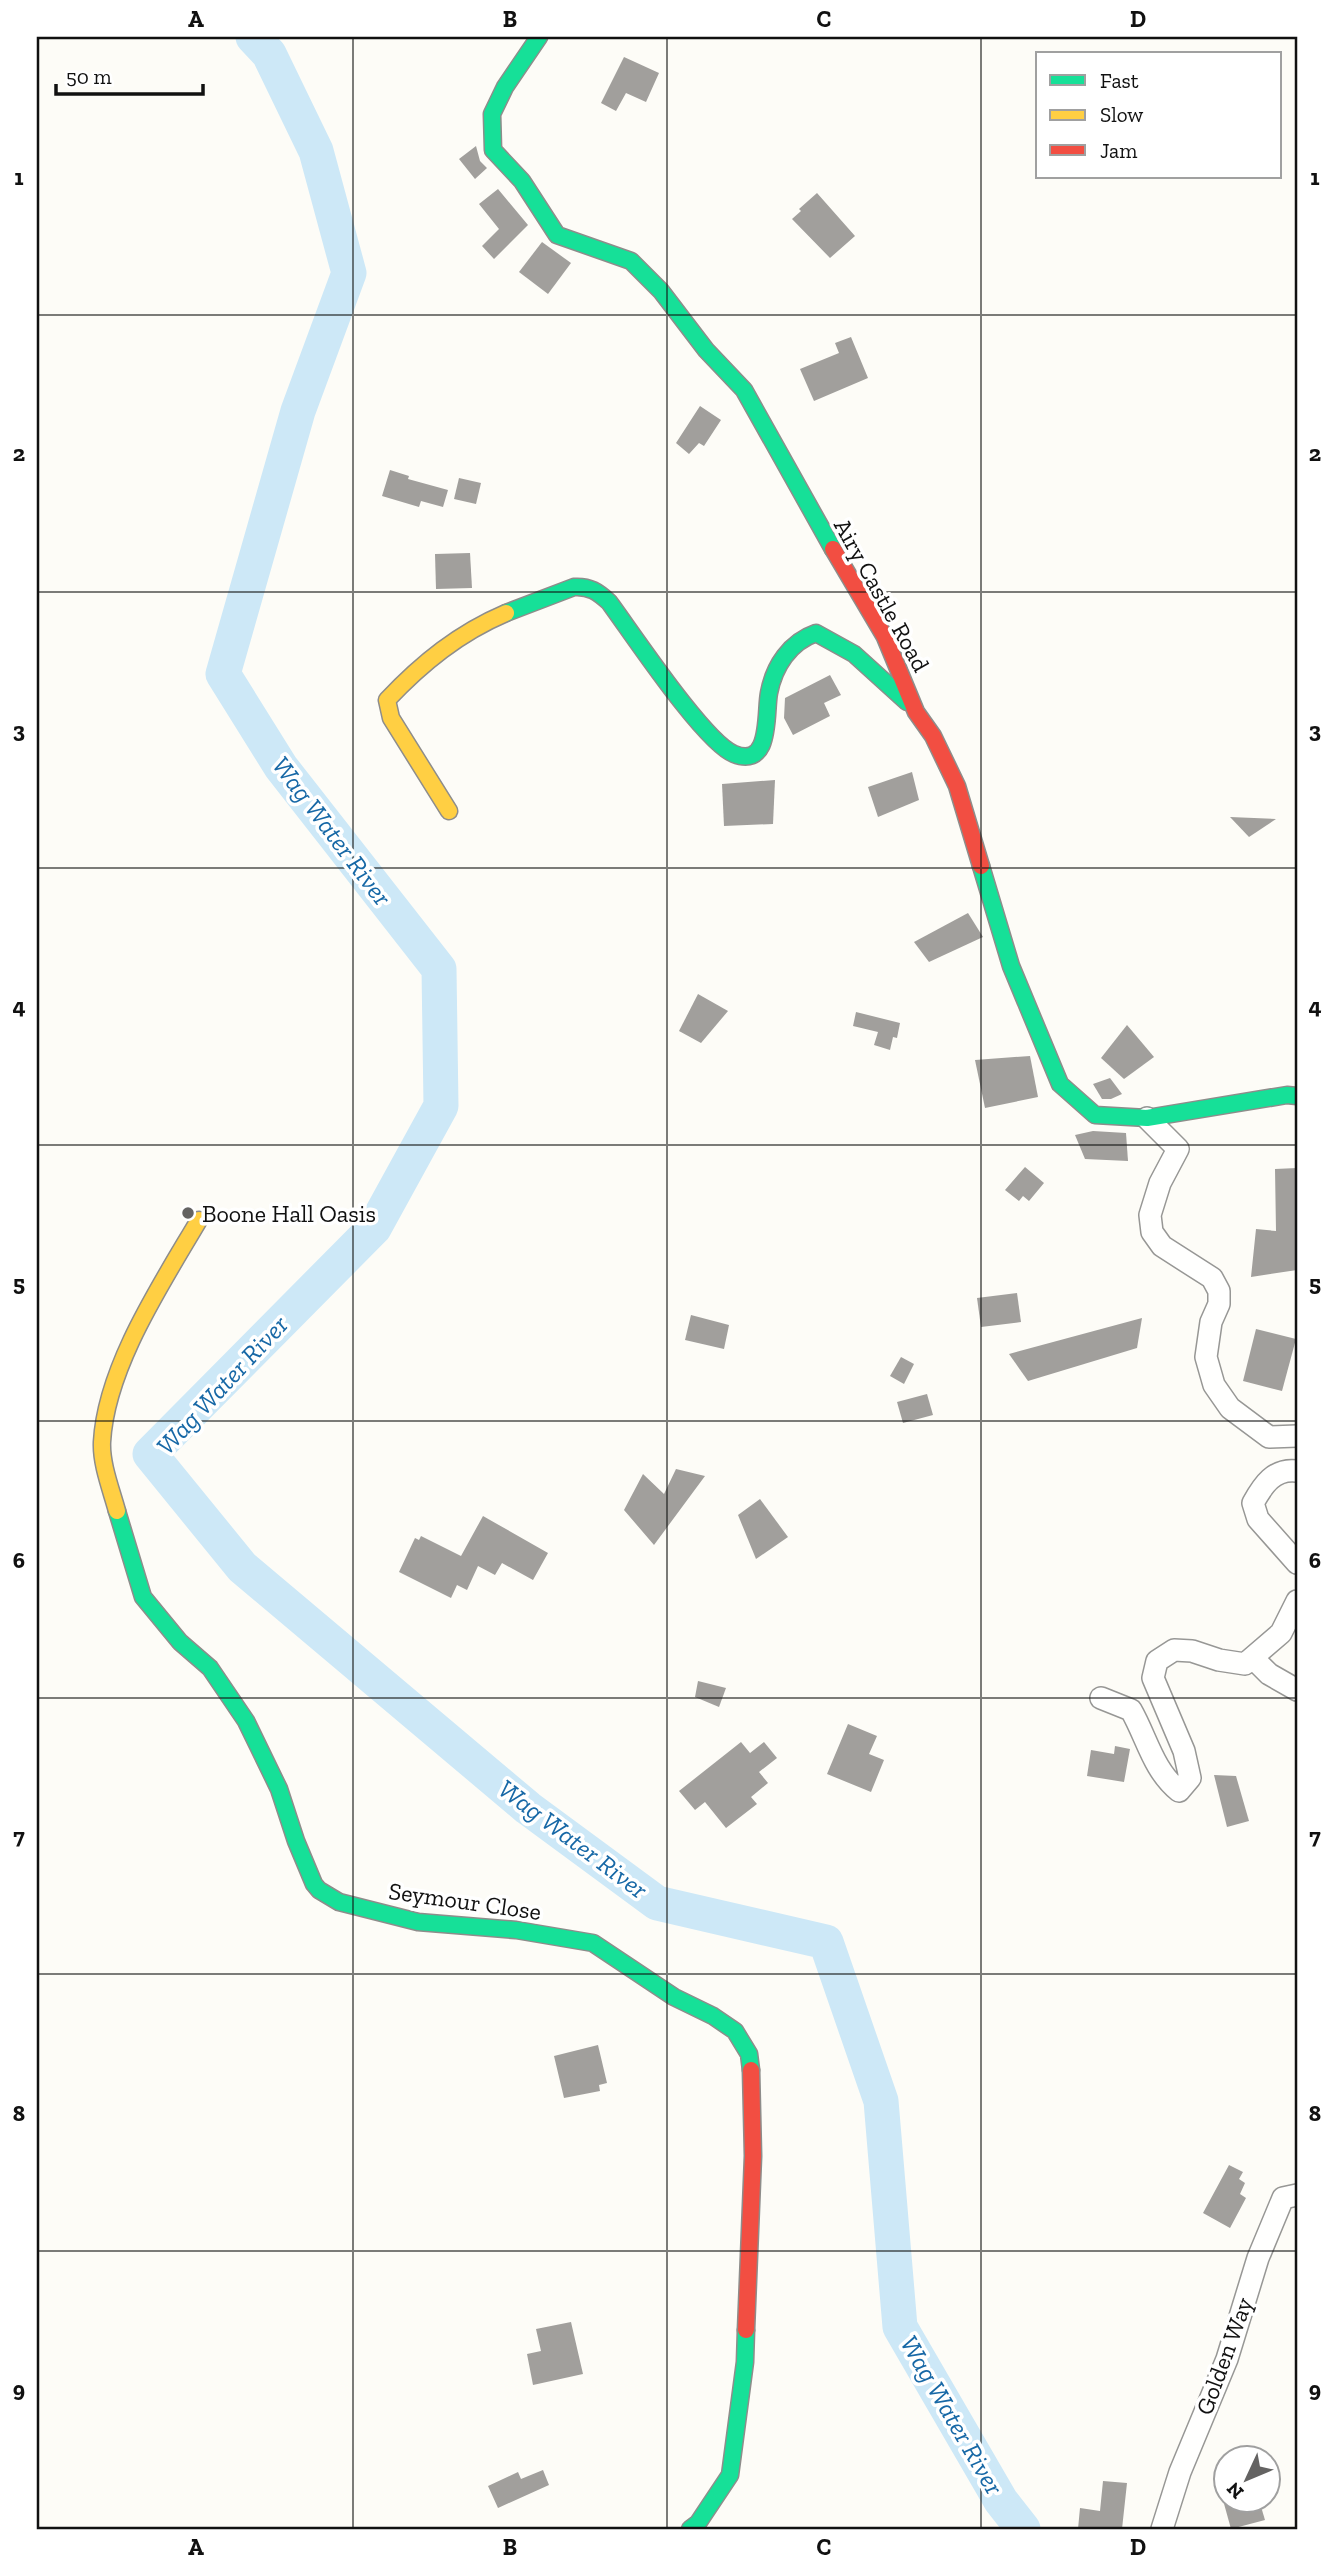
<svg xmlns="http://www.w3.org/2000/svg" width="1334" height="2566" viewBox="0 0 1334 2566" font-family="'Zilla Slab',serif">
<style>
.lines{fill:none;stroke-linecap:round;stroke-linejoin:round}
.river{stroke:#cde8f7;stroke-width:35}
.building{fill:#a19f9c}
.street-casing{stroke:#979795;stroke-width:24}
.fast-casing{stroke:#8e8d8b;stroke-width:19}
.slow-casing{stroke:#8e8d8b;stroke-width:19}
.jam-casing{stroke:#8e8d8b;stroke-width:19}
.street{stroke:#fffffe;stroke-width:21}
.fast{stroke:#16e098;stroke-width:16}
.slow{stroke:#ffcf43;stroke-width:16}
.jam{stroke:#f24e42;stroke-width:16}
.grid{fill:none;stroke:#111;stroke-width:2;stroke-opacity:0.55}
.poi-dot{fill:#646362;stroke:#fff;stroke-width:2.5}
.labels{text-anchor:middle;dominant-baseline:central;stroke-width:7;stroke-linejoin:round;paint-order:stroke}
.street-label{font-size:24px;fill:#111;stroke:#fff}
.poi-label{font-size:24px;fill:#111;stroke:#fff;text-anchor:start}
.water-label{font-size:26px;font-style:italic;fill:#1768a6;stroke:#fff}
.neatline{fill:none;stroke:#111;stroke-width:2.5}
.grid-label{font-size:23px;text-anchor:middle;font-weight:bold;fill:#111}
</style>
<rect width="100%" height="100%" fill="#fdfcf7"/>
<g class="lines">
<path class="river" d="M 253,37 L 269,54 L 316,151 L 349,273 L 298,411 L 223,674 L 281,767 L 439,969 L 441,1106 L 374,1228 L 150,1454 L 242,1567 L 528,1808 L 657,1903 L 826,1942 L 881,2101 L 900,2327 L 1001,2501 L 1023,2529"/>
</g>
<g class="building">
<path d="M 624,57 L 659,73 L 646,102 L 626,93 L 616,111 L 601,103 Z"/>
<path d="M 476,146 L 480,161 L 487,168 L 475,179 L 459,159 Z"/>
<path d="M 498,189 L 528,225 L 494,259 L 482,246 L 499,229 L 479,204 Z"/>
<path d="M 817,193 L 855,236 L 830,258 L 792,219 L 801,211 L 799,209 Z"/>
<path d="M 542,242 L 571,263 L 548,294 L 519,272 Z"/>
<path d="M 851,337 L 868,378 L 814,401 L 800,369 L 839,353 L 835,343 Z"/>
<path d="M 700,406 L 721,420 L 704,446 L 699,443 L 689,454 L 676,443 Z"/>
<path d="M 390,470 L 409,476 L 408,479 L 448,490 L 443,507 L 421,501 L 419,507 L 382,496 Z"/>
<path d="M 459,478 L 481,483 L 476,504 L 454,499 Z"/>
<path d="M 470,553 L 472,588 L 436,589 L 435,554 Z"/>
<path d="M 830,675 L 841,695 L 824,703 L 830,716 L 793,735 L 784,718 L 785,698 Z"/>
<path d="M 912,772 L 919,800 L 878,817 L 868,787 Z"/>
<path d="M 775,780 L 773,824 L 724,826 L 722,784 Z"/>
<path d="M 1230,817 L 1276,819 L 1249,837 Z"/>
<path d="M 968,913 L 983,937 L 929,962 L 914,942 Z"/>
<path d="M 698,994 L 728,1011 L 701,1043 L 679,1031 Z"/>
<path d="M 856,1012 L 900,1023 L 897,1038 L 893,1037 L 890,1050 L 874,1045 L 878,1032 L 853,1026 Z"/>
<path d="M 1127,1025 L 1154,1057 L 1124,1079 L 1101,1058 Z"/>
<path d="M 1030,1056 L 1038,1097 L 985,1108 L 975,1060 Z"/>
<path d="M 1110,1078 L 1122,1094 L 1111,1099 L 1102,1099 L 1093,1084 Z"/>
<path d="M 1093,1131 L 1126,1133 L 1128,1161 L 1085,1159 L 1075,1135 Z"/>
<path d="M 1025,1167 L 1044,1183 L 1029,1201 L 1023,1196 L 1019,1201 L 1005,1190 Z"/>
<path d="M 1297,1168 L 1297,1270 L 1251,1277 L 1256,1229 L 1276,1231 L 1275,1169 Z"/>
<path d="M 1017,1293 L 1021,1322 L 981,1327 L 977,1298 Z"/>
<path d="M 691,1315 L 729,1325 L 724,1349 L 685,1340 Z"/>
<path d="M 1142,1318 L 1137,1348 L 1028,1381 L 1009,1354 Z"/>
<path d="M 1256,1329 L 1296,1339 L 1282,1391 L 1243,1381 Z"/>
<path d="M 901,1357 L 914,1364 L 904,1384 L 890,1376 Z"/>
<path d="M 927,1394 L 933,1415 L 903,1423 L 897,1402 Z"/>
<path d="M 676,1469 L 705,1476 L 654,1545 L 624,1510 L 643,1474 L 664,1494 Z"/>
<path d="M 760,1499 L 788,1537 L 756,1559 L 738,1515 Z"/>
<path d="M 483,1516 L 548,1553 L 533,1580 L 502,1563 L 495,1575 L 478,1566 L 467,1590 L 457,1585 L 451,1598 L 399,1572 L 415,1538 L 419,1540 L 421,1536 L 461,1556 Z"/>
<path d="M 698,1681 L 726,1688 L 719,1707 L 695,1697 Z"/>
<path d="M 848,1724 L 877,1736 L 869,1754 L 884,1760 L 871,1792 L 827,1774 Z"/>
<path d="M 741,1742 L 750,1753 L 764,1742 L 777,1758 L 759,1772 L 768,1783 L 751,1797 L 757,1804 L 726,1828 L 705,1802 L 695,1810 L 679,1791 Z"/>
<path d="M 1115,1746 L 1130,1749 L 1124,1782 L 1087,1776 L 1091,1750 L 1114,1754 Z"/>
<path d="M 1214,1775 L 1236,1776 L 1249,1821 L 1227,1827 Z"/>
<path d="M 598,2045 L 607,2083 L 599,2085 L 600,2091 L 564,2098 L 554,2056 Z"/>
<path d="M 1229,2165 L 1243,2172 L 1239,2179 L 1245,2183 L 1240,2194 L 1246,2198 L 1230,2228 L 1203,2213 Z"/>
<path d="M 571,2322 L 583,2374 L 533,2385 L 527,2354 L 541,2351 L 536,2329 Z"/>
<path d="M 543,2470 L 549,2485 L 498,2508 L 488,2486 L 518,2472 L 521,2479 Z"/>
<path d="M 1103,2481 L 1127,2483 L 1122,2529 L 1078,2529 L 1080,2508 L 1100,2511 Z"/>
<path d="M 1223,2500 L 1259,2500 L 1265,2520 L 1231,2529 Z"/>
</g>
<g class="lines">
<defs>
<g id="street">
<path d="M 1147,1118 L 1178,1149 L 1160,1183 L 1150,1215 L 1152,1232 L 1162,1246 L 1212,1278 L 1219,1291 L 1219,1304 L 1211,1322 L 1206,1357 L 1214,1385 L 1230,1408 L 1269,1437 L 1297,1436"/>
<path d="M 1297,1471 C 1274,1468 1263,1485 1253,1503 L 1258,1519 L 1297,1563"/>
<path d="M 1253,1658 L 1269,1674 L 1297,1690"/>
<path d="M 1101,1698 L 1131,1710 C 1147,1738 1153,1770 1179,1791 L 1190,1778 L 1184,1751 L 1153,1678 L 1157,1661 L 1174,1650 L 1192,1651 L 1219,1660 L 1245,1664 L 1281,1633 L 1297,1601"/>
<path d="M 1162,2529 L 1180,2472 L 1227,2359 L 1258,2258 L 1283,2198 L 1297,2195"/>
</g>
<g id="fast">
<path d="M 539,37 L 505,87 L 492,114 L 493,150 L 522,181 L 557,235 L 631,261 L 661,291 L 706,350 L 744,390 L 833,549"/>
<path d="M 506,613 L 574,587 C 590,586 598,592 609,602 C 632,633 704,742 734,754 C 772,769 765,713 769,693 C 774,666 790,642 816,633 L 854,654 L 907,702"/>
<path d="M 981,866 L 1011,966 L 1060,1084 L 1095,1115 L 1147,1118 L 1287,1095 L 1297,1096"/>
<path d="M 117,1511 L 143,1597 L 180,1642 L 210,1668 L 246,1721 L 279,1789 L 296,1841 L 314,1884 L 319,1890 L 339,1902 L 418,1922 L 516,1930 L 593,1943 L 674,1997 L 713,2016 L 735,2031 L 749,2054 L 751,2070"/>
<path d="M 690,2529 L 698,2523 L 730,2475 L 745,2362 L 746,2330"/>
</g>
<g id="slow">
<path d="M 449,811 L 391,718 L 387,700 C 422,663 459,633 506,613"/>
<path d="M 117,1511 C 111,1489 101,1464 102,1442 C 106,1367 162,1283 199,1220"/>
</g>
<g id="jam">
<path d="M 833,549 L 885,637 L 916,712 L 933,736 L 957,786 L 981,866"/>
<path d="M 746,2330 L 753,2156 L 751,2070"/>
</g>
</defs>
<use href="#street" class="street-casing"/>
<use href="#fast" class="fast-casing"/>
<use href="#slow" class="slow-casing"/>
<use href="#jam" class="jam-casing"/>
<use href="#street" class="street"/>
<use href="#fast" class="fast"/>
<use href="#slow" class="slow"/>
<use href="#jam" class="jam"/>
</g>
<path class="grid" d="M 353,37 L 353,2529M 667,37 L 667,2529M 981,37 L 981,2529M 37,315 L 1297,315M 37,592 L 1297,592M 37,868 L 1297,868M 37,1145 L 1297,1145M 37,1421 L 1297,1421M 37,1698 L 1297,1698M 37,1974 L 1297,1974M 37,2251 L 1297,2251"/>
<circle class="poi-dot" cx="188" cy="1213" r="7"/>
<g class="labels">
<g class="street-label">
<text transform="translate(882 595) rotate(61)">Airy Castle Road</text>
<text transform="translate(465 1901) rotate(8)">Seymour Close</text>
<text transform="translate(1224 2356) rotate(-70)">Golden Way</text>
</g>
<g class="poi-label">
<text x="202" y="1213">Boone Hall Oasis</text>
</g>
<g class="water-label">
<text transform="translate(332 831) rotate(53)">Wag Water River</text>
<text transform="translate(222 1385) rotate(-47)">Wag Water River</text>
<text transform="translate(573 1839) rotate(37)">Wag Water River</text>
<text transform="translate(952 2415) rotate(60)">Wag Water River</text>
</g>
</g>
<rect width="1334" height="2566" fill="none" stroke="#ffffff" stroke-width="77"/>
<rect x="1036" y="52" width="245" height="126" fill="#ffffff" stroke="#a0a0a0" stroke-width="2"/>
<rect x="1050" y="75" width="35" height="10" fill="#16e098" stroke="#a0a0a0" stroke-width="2"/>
<text x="1100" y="88" font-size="21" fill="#111111">Fast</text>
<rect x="1050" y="110" width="35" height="10" fill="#ffcf43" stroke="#a0a0a0" stroke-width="2"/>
<text x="1100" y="122" font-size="21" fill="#111111">Slow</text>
<rect x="1050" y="145" width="35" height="10" fill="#f24e42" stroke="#a0a0a0" stroke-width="2"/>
<text x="1100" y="158" font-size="21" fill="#111111">Jam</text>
<g transform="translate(1247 2479) rotate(226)"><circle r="33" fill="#ffffff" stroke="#a0a0a0" stroke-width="2"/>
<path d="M0-5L12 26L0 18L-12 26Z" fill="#646362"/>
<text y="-10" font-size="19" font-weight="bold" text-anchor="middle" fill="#111111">N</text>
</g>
<path d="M56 84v10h147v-10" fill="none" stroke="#111111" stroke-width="3.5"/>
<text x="66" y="84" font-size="21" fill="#111111" stroke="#ffffff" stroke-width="5" paint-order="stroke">50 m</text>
<rect x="38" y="38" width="1258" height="2490" class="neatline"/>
<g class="grid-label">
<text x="196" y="27">A</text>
<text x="510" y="27">B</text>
<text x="824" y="27">C</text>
<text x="1138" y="27">D</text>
<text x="19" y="185">1</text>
<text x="1315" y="185">1</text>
<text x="19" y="461">2</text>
<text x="1315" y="461">2</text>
<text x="19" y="738">3</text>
<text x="1315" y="738">3</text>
<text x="19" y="1014">4</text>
<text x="1315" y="1014">4</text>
<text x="19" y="1291">5</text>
<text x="1315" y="1291">5</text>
<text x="19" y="1568">6</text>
<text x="1315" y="1568">6</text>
<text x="19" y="1844">7</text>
<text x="1315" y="1844">7</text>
<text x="19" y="2121">8</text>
<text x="1315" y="2121">8</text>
<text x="19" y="2397">9</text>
<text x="1315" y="2397">9</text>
<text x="196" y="2555">A</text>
<text x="510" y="2555">B</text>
<text x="824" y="2555">C</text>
<text x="1138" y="2555">D</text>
</g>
</svg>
